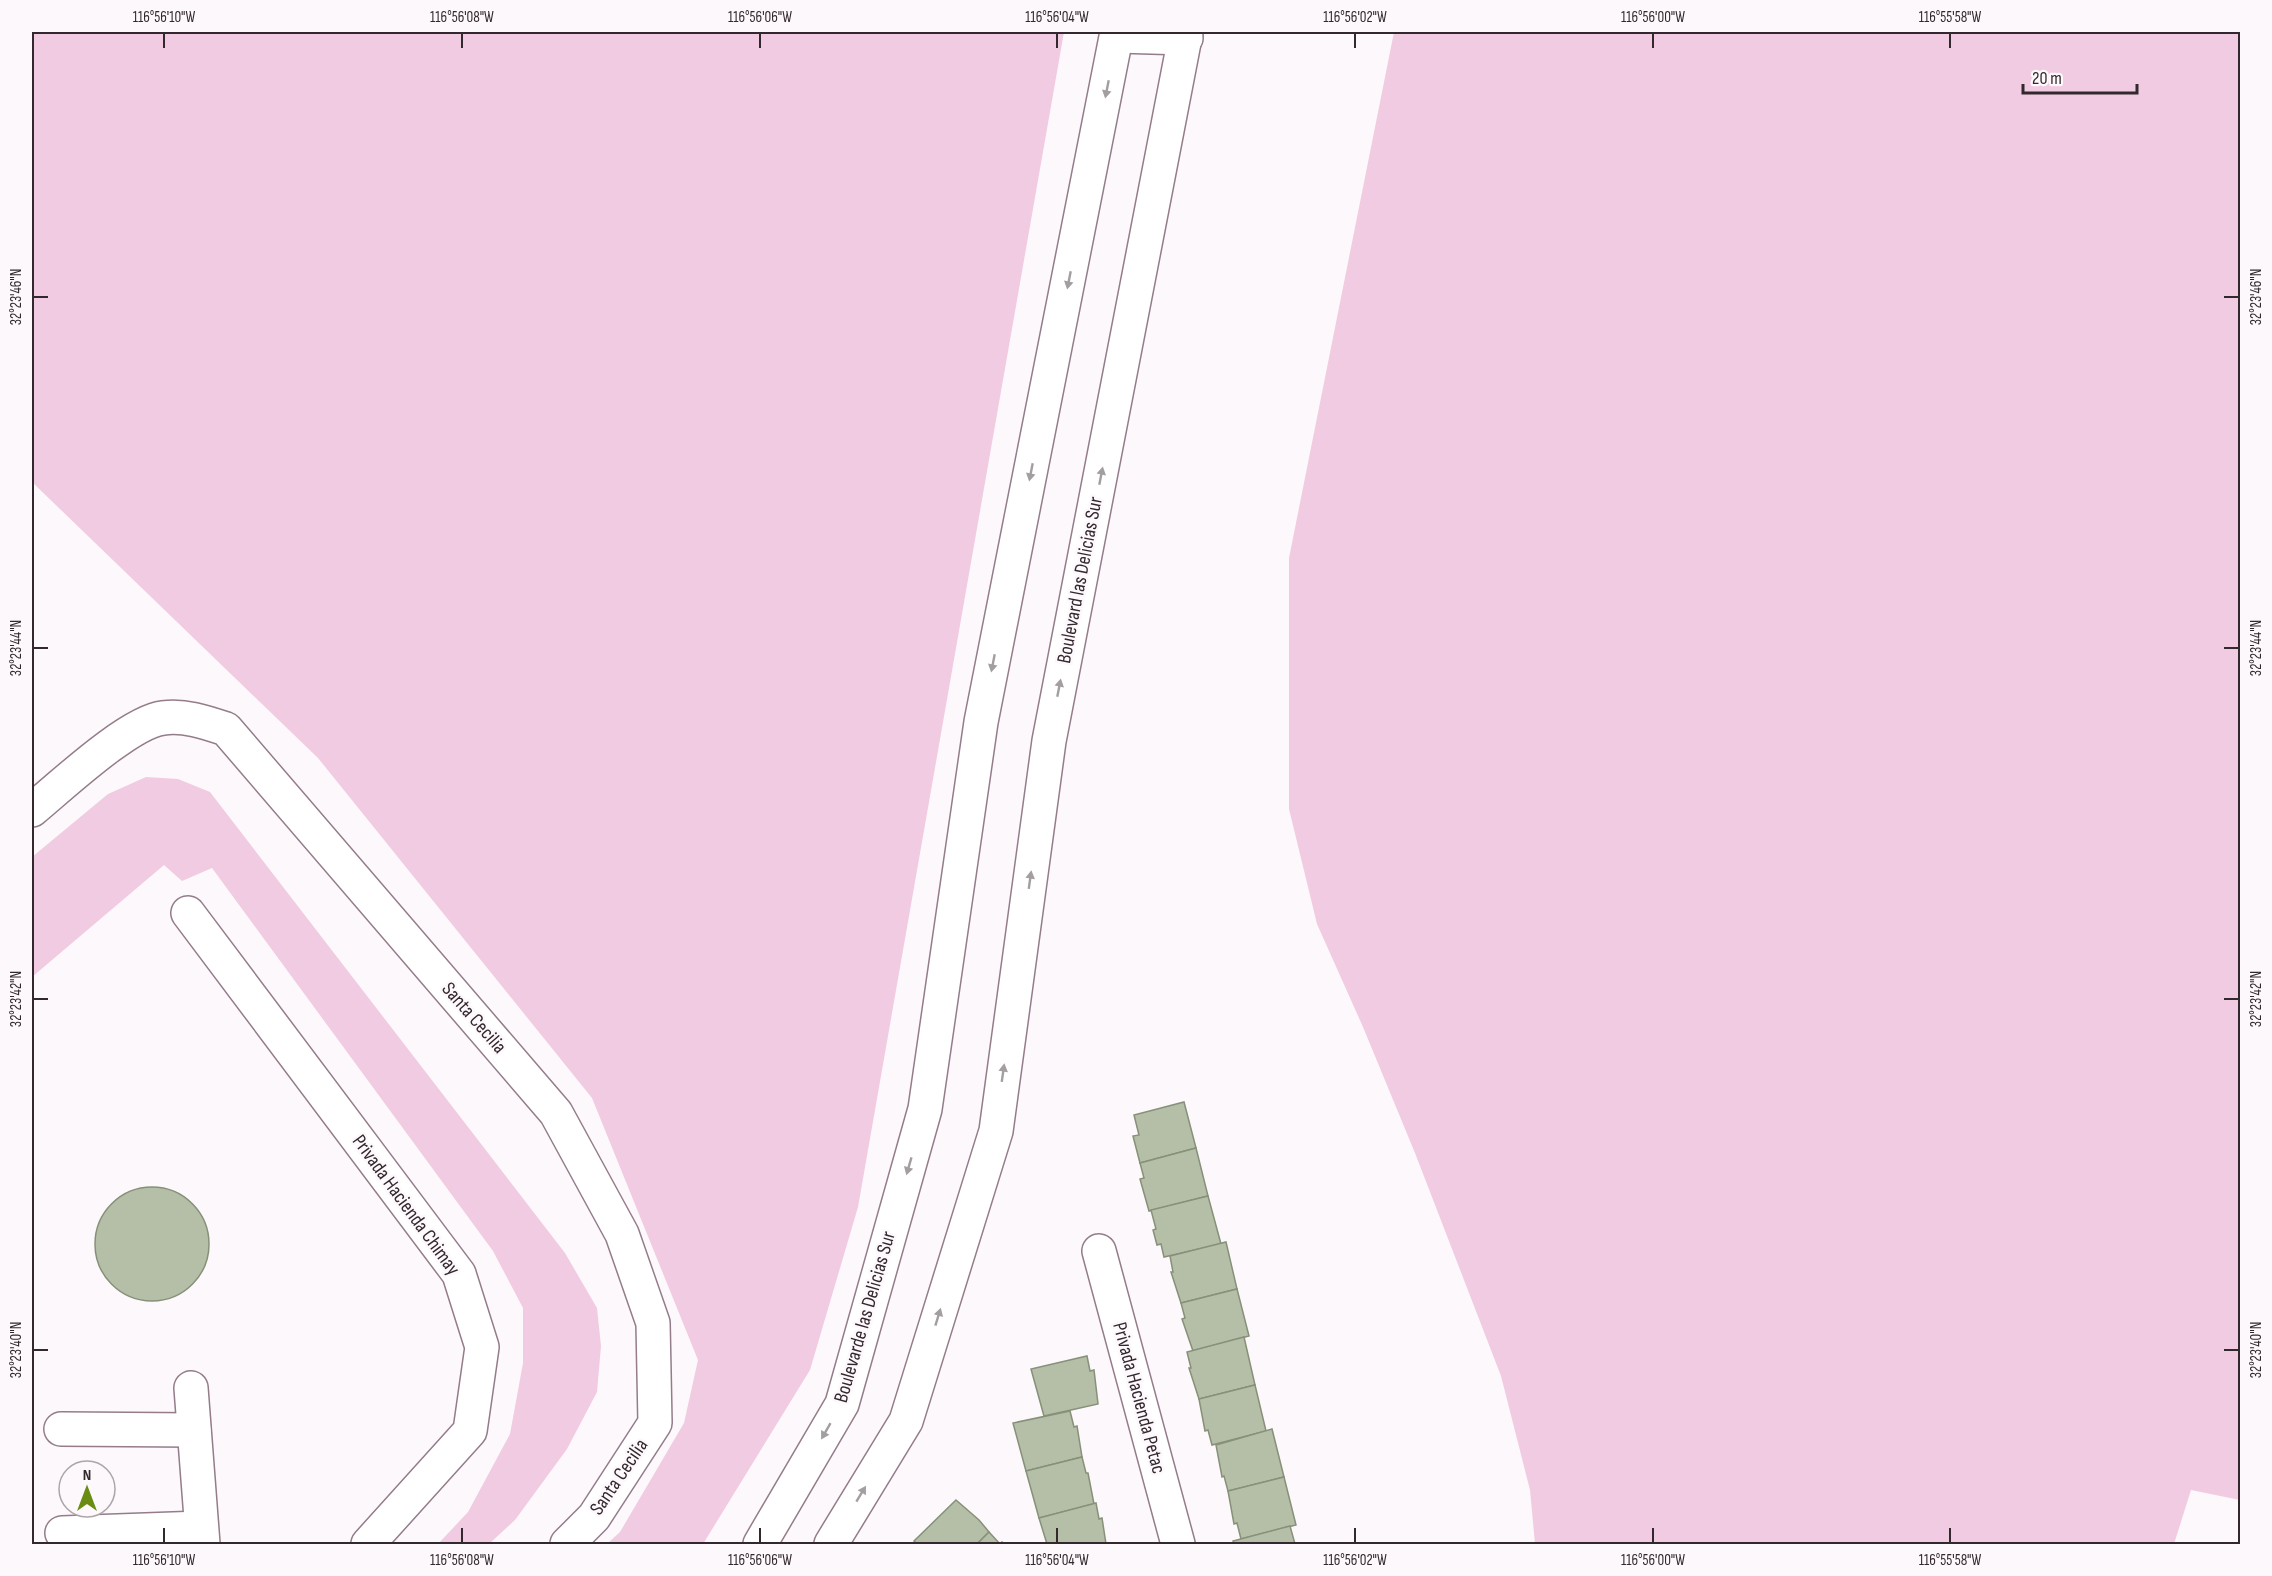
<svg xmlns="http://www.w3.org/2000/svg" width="2272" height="1576" viewBox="0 0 2272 1576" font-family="'Sofia Sans Condensed',sans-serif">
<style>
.green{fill:#f1cbe1}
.building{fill:#b5bfa7;stroke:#879079;stroke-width:1.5}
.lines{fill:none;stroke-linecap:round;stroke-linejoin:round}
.minor-casing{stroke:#947c8a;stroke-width:36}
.major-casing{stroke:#947c8a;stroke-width:36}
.minor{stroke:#fff;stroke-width:33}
.major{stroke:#fff;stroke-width:33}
.oneway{fill:#a39ea1}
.ticks{fill:none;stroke:#32282e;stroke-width:2}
.labels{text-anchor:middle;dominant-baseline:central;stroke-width:5;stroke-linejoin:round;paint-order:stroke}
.street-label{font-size:20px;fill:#32282e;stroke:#fdf8fb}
.neatline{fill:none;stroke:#32282e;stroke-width:2}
.ticks-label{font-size:15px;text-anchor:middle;fill:#32282e}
</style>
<rect width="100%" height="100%" fill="#fdf8fb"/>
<g class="green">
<path d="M 32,32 L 1064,32 L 858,1207 L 810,1370 L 703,1544 L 607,1544 L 620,1532 L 684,1423 L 698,1360 L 592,1098 L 318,758 L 32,482 Z"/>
<path d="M 1394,32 L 2240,32 L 2240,1500 L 2191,1490 L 2174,1544 L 1535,1544 L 1530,1490 L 1501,1376 L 1415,1153 L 1363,1027 L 1317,924 L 1289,809 L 1289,558 Z"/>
<path d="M 146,777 L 178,779 L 210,792 L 565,1253 L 597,1308 L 601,1346 L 597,1392 L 567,1449 L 515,1520 L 489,1544 L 438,1544 L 468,1512 L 510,1434 L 523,1363 L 523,1308 L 493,1251 L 212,868 L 182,881 L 164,865 L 32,977 L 32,857 L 108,794 Z"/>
</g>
<g class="building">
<path d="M 1184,1102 L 1196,1148 L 1140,1163 L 1133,1136 L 1139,1135 L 1134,1115 Z"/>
<path d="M 1196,1148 L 1208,1196 L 1149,1211 L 1140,1179 L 1144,1178 L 1140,1163 Z"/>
<circle cx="152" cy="1244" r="57"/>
<path d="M 1208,1196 L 1221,1244 L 1164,1257 L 1161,1244 L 1157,1245 L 1153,1230 L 1156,1229 L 1151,1210 Z"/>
<path d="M 1226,1242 L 1237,1289 L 1181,1303 L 1171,1272 L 1173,1272 L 1170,1256 Z"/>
<path d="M 1237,1289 L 1249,1336 L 1193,1351 L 1182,1319 L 1185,1318 L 1181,1303 Z"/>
<path d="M 1244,1337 L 1255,1385 L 1199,1399 L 1189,1368 L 1191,1368 L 1187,1352 Z"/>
<path d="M 1087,1356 L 1090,1371 L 1094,1370 L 1098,1404 L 1044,1416 L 1031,1369 Z"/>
<path d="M 1255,1385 L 1266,1431 L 1212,1445 L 1208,1430 L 1205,1431 L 1199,1399 Z"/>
<path d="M 1070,1411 L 1074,1427 L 1077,1426 L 1082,1457 L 1026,1471 L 1013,1423 Z"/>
<path d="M 1272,1429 L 1284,1477 L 1228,1491 L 1224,1476 L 1222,1477 L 1216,1445 Z"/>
<path d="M 1082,1457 L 1086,1473 L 1088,1473 L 1094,1504 L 1039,1518 L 1026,1471 Z"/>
<path d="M 1284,1477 L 1296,1525 L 1241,1539 L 1237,1523 L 1234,1524 L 1228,1491 Z"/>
<path d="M 956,1500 L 979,1520 L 989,1532 L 977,1544 L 917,1544 L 914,1541 Z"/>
<path d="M 1096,1503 L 1099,1519 L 1102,1518 L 1106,1544 L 1047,1544 L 1039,1518 Z"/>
<path d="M 1290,1526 L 1295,1544 L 1234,1544 L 1233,1541 Z"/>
<path d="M 989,1532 L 1000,1544 L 1002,1542 L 1005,1544 L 977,1544 Z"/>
</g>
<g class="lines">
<defs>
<g id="minor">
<path d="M 1117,36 L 1186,38"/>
<path d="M 32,810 C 60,787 129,722 163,718 C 185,715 205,722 226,729 L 556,1113 L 622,1234 L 653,1323 L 655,1423 L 594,1517 L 567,1544"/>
<path d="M 188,913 L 459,1274 L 482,1347 L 470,1431 L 368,1544"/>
<path d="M 1099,1251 L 1178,1544"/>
<path d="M 191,1388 L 203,1544"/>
<path d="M 61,1429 L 194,1430"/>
<path d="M 62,1533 L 201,1528"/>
</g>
<g id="major">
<path d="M 760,1544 L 842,1404 L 925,1109 L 981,722 L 1117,32"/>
<path d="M 831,1544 L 906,1421 L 996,1131 L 1049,741 L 1186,32"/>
</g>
</defs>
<use href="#minor" class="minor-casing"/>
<use href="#major" class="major-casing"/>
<use href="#minor" class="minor"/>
<use href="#major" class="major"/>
</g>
<defs><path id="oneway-solid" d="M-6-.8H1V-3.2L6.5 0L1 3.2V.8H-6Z" transform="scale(1.5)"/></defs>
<g class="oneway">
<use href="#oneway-solid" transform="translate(1107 89) rotate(101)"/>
<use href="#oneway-solid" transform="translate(1069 280) rotate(101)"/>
<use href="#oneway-solid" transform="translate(1031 472) rotate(101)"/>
<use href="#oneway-solid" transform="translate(1101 476) rotate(-79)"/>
<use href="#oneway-solid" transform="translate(993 663) rotate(101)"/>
<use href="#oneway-solid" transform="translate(1059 688) rotate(-79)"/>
<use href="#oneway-solid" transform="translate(1030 880) rotate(-82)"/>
<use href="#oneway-solid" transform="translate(1003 1073) rotate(-82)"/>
<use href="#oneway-solid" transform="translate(909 1166) rotate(106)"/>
<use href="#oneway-solid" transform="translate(938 1317) rotate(-73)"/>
<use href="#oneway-solid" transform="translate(826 1431) rotate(120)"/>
<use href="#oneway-solid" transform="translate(861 1494) rotate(-59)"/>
</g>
<path class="ticks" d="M 164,33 L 164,48M 462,33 L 462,48M 760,33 L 760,48M 1057,33 L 1057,48M 1355,33 L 1355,48M 1653,33 L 1653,48M 1950,33 L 1950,48M 33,297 L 48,297M 2224,297 L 2239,297M 33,648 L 48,648M 2224,648 L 2239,648M 33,999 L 48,999M 2224,999 L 2239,999M 33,1350 L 48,1350M 2224,1350 L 2239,1350M 164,1528 L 164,1543M 462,1528 L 462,1543M 760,1528 L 760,1543M 1057,1528 L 1057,1543M 1355,1528 L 1355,1543M 1653,1528 L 1653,1543M 1950,1528 L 1950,1543"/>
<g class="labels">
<g class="street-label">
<text transform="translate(1080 580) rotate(-79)">Boulevard las Delicias Sur</text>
<text transform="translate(474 1018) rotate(49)">Santa Cecilia</text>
<text transform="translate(406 1205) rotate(54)">Privada Hacienda Chimay</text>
<text transform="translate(865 1317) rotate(-74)">Boulevarde las Delicias Sur</text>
<text transform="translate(1139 1398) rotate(75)">Privada Hacienda Petac</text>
<text transform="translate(619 1477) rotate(-56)">Santa Cecilia</text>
</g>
</g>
<rect width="2272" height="1576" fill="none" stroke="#fdf8fb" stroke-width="66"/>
<g transform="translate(87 1489)"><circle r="28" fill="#fdf8fb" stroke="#aca5a9" stroke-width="1.5"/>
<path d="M0-4.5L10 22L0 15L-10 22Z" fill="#698c12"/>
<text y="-9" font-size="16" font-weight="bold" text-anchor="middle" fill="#32282e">N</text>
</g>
<path d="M2023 84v9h114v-9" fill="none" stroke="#32282e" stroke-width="3"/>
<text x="2032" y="84" font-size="18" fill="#32282e" stroke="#fdf8fb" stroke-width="4.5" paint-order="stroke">20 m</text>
<rect x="33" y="33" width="2206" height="1510" class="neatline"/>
<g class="ticks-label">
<text x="164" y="22">116°56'10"W</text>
<text x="462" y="22">116°56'08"W</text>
<text x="760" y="22">116°56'06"W</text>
<text x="1057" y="22">116°56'04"W</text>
<text x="1355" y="22">116°56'02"W</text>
<text x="1653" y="22">116°56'00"W</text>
<text x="1950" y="22">116°55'58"W</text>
<text transform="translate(16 297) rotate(-90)" y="5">32°23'46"N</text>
<text transform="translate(2256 297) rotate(-90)" y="5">32°23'46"N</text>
<text transform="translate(16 648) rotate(-90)" y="5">32°23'44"N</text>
<text transform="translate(2256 648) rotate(-90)" y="5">32°23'44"N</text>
<text transform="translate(16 999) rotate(-90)" y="5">32°23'42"N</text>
<text transform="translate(2256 999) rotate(-90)" y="5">32°23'42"N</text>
<text transform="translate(16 1350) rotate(-90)" y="5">32°23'40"N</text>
<text transform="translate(2256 1350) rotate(-90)" y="5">32°23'40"N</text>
<text x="164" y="1565">116°56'10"W</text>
<text x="462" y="1565">116°56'08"W</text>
<text x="760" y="1565">116°56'06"W</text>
<text x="1057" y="1565">116°56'04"W</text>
<text x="1355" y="1565">116°56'02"W</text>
<text x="1653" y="1565">116°56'00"W</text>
<text x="1950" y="1565">116°55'58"W</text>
</g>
</svg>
